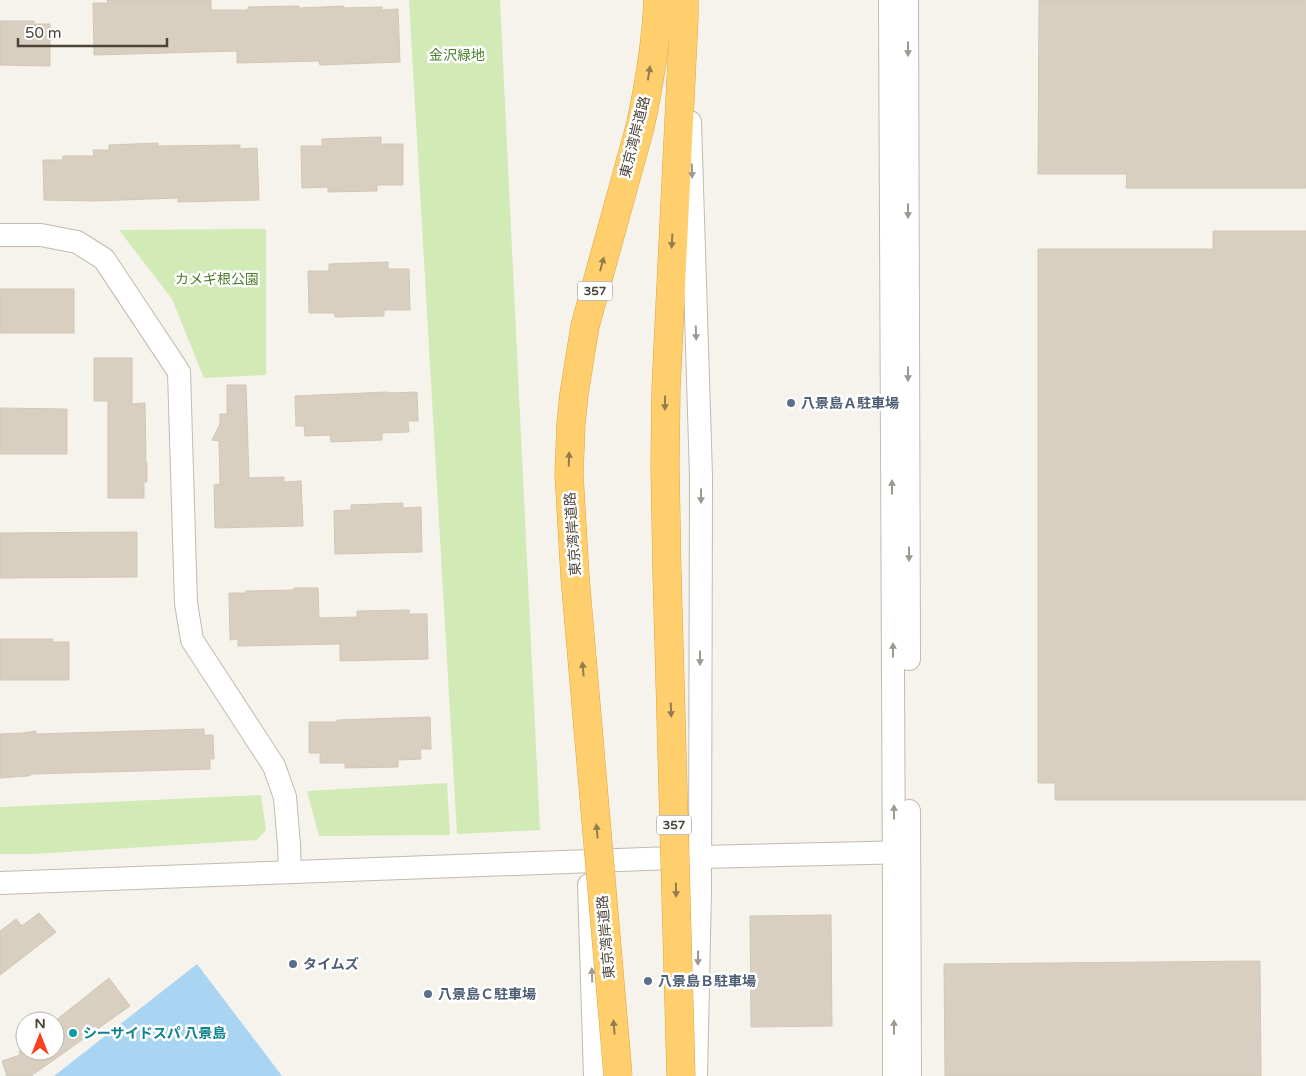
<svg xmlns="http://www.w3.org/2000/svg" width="1306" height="1076" viewBox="0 0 1306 1076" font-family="'Varela Round','Noto Sans JP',sans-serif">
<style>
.green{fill:#d2eab5}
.water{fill:#a9d4f2}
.building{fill:#d8cfc1;stroke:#d3c7b4}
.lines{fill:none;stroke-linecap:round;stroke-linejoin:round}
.minor-casing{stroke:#c2bbae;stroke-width:24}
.highway-casing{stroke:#e0a43c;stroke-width:29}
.minor{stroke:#fff;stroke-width:22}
.highway{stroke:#ffcf6e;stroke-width:28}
.highway-bridge-casing{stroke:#e0a43c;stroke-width:29;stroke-linecap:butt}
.highway-bridge{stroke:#ffcf6e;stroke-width:28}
.oneway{fill:#9c9892}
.oneway2{fill:#937c4e}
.service-dot{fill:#5c6f8a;stroke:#fff;stroke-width:2}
.culture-dot{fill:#0f9aa8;stroke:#fff;stroke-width:2}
.labels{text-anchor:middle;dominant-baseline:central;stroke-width:5;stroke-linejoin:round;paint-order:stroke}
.shield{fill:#fff;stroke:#817c74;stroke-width:1}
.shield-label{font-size:12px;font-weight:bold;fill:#4b4439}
.park-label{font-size:14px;fill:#4a7f2a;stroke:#fff}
.street-label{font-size:14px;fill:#4b4439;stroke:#fff}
.service-label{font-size:14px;font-weight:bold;fill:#4e5e75;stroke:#fff;text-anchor:start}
.culture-label{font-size:14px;font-weight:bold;fill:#0d838f;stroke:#fff;text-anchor:start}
</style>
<rect width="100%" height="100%" fill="#f6f3ec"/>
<g class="green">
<path d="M 409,0 L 500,0 L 540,830 L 457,834 Z"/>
<path d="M 266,229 L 266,375 L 204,378 L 172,299 L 119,230 Z"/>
<path d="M 447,783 L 450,835 L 319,836 L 307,791 Z"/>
<path d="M 261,795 L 266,830 L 257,840 L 33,854 L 0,854 L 0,807 Z"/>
</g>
<path class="water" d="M 197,964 L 282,1076 L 54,1076 Z"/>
<g class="building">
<path d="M 107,0 L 211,0 L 211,10 L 248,10 L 248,7 L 299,6 L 299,8 L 344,6 L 344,8 L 382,7 L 382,10 L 398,9 L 400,62 L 320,65 L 319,61 L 237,63 L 237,51 L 94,55 L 93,3 L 108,3 Z"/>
<path d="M 1039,0 L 1306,0 L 1306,188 L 1126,188 L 1127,174 L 1038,174 Z"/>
<path d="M 0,21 L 34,21 L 34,24 L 50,24 L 50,66 L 0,65 Z"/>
<path d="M 381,137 L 381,144 L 403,144 L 403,185 L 377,185 L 377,191 L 328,192 L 328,187 L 302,188 L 301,146 L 322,146 L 322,139 Z"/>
<path d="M 158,143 L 158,146 L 240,145 L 240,149 L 257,148 L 259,200 L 178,202 L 178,198 L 95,201 L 44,200 L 43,160 L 63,160 L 63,156 L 94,156 L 93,150 L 109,150 L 109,145 Z"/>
<path d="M 1213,231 L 1306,231 L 1306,800 L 1055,800 L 1055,783 L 1038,783 L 1038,249 L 1213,249 Z"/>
<path d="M 388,262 L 388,269 L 409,269 L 410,310 L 384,310 L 384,316 L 335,317 L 335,313 L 309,313 L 308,271 L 329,271 L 329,264 Z"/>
<rect x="0" y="289" width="74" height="44"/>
<path d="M 94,358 L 132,358 L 132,404 L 145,403 L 146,463 L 147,463 L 147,482 L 144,482 L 144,498 L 108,498 L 108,401 L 94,401 Z"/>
<path d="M 227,385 L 246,385 L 249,478 L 284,477 L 284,482 L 301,481 L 303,526 L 215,528 L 214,485 L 220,484 L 219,441 L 212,440 L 220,424 L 220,414 L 227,414 Z"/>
<path d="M 387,392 L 387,393 L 417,392 L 418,421 L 408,421 L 409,432 L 382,433 L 382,440 L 331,442 L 330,435 L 305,436 L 304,426 L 296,426 L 295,396 Z"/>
<path d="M 0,408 L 67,409 L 67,454 L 0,454 Z"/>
<path d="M 403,503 L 403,508 L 421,507 L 422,552 L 335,554 L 334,511 L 351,510 L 351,505 Z"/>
<path d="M 137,532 L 137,577 L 0,578 L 0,533 Z"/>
<path d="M 294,588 L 318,588 L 319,618 L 357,617 L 357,611 L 409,610 L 409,614 L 427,614 L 428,659 L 340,661 L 340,644 L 238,646 L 238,639 L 230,640 L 229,593 L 246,593 L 246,591 L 294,590 Z"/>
<path d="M 0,639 L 53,639 L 53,642 L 69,642 L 69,680 L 0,680 Z"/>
<path d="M 430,717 L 431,749 L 420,749 L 421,759 L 398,760 L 398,767 L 345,768 L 345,763 L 320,763 L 320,753 L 309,753 L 309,722 L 337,722 L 337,720 Z"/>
<path d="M 204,729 L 204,735 L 213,735 L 214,759 L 210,759 L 210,769 L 33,774 L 28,776 L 0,778 L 0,734 L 23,733 L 36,731 L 36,734 Z"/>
<path d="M 39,913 L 56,932 L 0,975 L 0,931 L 16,919 L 22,926 Z"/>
<path d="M 831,915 L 832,1026 L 751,1027 L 750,916 Z"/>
<path d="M 1260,961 L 1261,1076 L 945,1076 L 944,964 Z"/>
<path d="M 109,978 L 130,1006 L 31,1076 L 7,1076 L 2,1061 L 20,1055 L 19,1051 L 55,1051 L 55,1021 Z"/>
</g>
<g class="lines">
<defs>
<g id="minor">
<path d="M 890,0 L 894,891 L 894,1076"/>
<path d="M 907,0 L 909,659"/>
<path d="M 690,122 L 701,476 L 700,891 L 696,1076"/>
<path d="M 0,235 L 41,235 L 77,242 L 104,259 L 179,372 L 186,603 L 192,640 L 274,766 L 285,797 L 289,845 L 290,872"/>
<path d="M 909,811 L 910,1076"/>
<path d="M 0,883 L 700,857 L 909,852"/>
<path d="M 589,885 L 595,1076"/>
</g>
<g id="highway">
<path d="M 667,574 L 665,465 L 666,388 L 684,17 L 684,0"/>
<path d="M 575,577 L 569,474 L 571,424 L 574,394 L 585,326 L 640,127 C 649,86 656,43 658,0"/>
</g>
</defs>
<use href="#minor" class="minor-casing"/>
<use href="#highway" class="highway-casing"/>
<use href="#minor" class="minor"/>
<use href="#highway" class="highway"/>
<defs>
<g id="highway-bridge">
<path d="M 667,574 L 681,1076"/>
<path d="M 575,577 L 618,1076"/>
</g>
</defs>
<use href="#highway-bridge" class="highway-bridge-casing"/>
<use href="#highway-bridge" class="highway-bridge"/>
</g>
<defs><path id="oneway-solid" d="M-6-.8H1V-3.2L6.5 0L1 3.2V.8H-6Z" transform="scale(1.25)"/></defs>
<g class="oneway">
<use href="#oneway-solid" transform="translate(908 49) rotate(90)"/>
<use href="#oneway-solid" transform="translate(692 171) rotate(88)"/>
<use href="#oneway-solid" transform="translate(908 211) rotate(90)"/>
<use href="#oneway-solid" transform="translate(696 333) rotate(88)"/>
<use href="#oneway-solid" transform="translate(908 374) rotate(90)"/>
<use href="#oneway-solid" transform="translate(892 487) rotate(-90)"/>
<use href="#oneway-solid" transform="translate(701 496) rotate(90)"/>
<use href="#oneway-solid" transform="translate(909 554) rotate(90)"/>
<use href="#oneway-solid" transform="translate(893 650) rotate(-90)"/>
<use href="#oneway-solid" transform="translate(700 658) rotate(90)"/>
<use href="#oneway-solid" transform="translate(894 812) rotate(-90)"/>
<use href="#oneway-solid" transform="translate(698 958) rotate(91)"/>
<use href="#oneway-solid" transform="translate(592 975) rotate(-92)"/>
<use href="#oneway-solid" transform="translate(894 1027) rotate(-90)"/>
</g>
<g class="oneway2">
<use href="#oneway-solid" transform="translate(649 73) rotate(-81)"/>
<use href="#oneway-solid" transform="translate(672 241) rotate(93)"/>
<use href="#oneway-solid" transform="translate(602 264) rotate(-75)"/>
<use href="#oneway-solid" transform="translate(665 403) rotate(91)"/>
<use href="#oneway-solid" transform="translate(569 459) rotate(-88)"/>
<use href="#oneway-solid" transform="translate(583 669) rotate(-95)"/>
<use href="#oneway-solid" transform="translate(671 710) rotate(88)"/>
<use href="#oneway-solid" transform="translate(597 831) rotate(-95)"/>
<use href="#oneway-solid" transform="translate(676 890) rotate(89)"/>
<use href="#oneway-solid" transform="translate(614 1027) rotate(-95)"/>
</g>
<g class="service-dot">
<circle cx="791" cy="403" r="5"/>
<circle cx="293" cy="964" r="5"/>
<circle cx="648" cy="981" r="5"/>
<circle cx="428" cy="994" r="5"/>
</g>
<circle class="culture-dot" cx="73" cy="1033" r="5"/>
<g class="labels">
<g class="shield">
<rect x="577.5" y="281.5" width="35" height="19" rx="4"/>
<rect x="656.5" y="815.5" width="35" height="19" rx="4"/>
</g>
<g class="shield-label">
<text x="595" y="291">357</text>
<text x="674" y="825">357</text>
</g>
<g class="park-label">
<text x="457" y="55">金沢緑地</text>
<text x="217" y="279">カメギ根公園</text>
</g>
<g class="street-label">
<text transform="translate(635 137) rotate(-76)">東京湾岸道路</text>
<text transform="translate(573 534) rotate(-94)">東京湾岸道路</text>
<text transform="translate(606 937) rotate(-95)">東京湾岸道路</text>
</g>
<g class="service-label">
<text x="801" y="403">八景島Ａ駐車場</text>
<text x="303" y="964">タイムズ</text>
<text x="658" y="981">八景島Ｂ駐車場</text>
<text x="438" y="994">八景島Ｃ駐車場</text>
</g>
<g class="culture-label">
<text x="83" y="1033">シーサイドスパ 八景島</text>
</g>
</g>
<g transform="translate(40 1036)"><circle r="24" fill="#ffffff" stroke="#b7b4b0"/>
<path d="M0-4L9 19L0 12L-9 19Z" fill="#fc3f1d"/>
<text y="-8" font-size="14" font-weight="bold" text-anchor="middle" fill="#4b4439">N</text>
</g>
<path d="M18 38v8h149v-8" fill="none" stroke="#4b4439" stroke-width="2.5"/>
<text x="25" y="38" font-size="15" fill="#4b4439" stroke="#ffffff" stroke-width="4" paint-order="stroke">50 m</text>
</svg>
